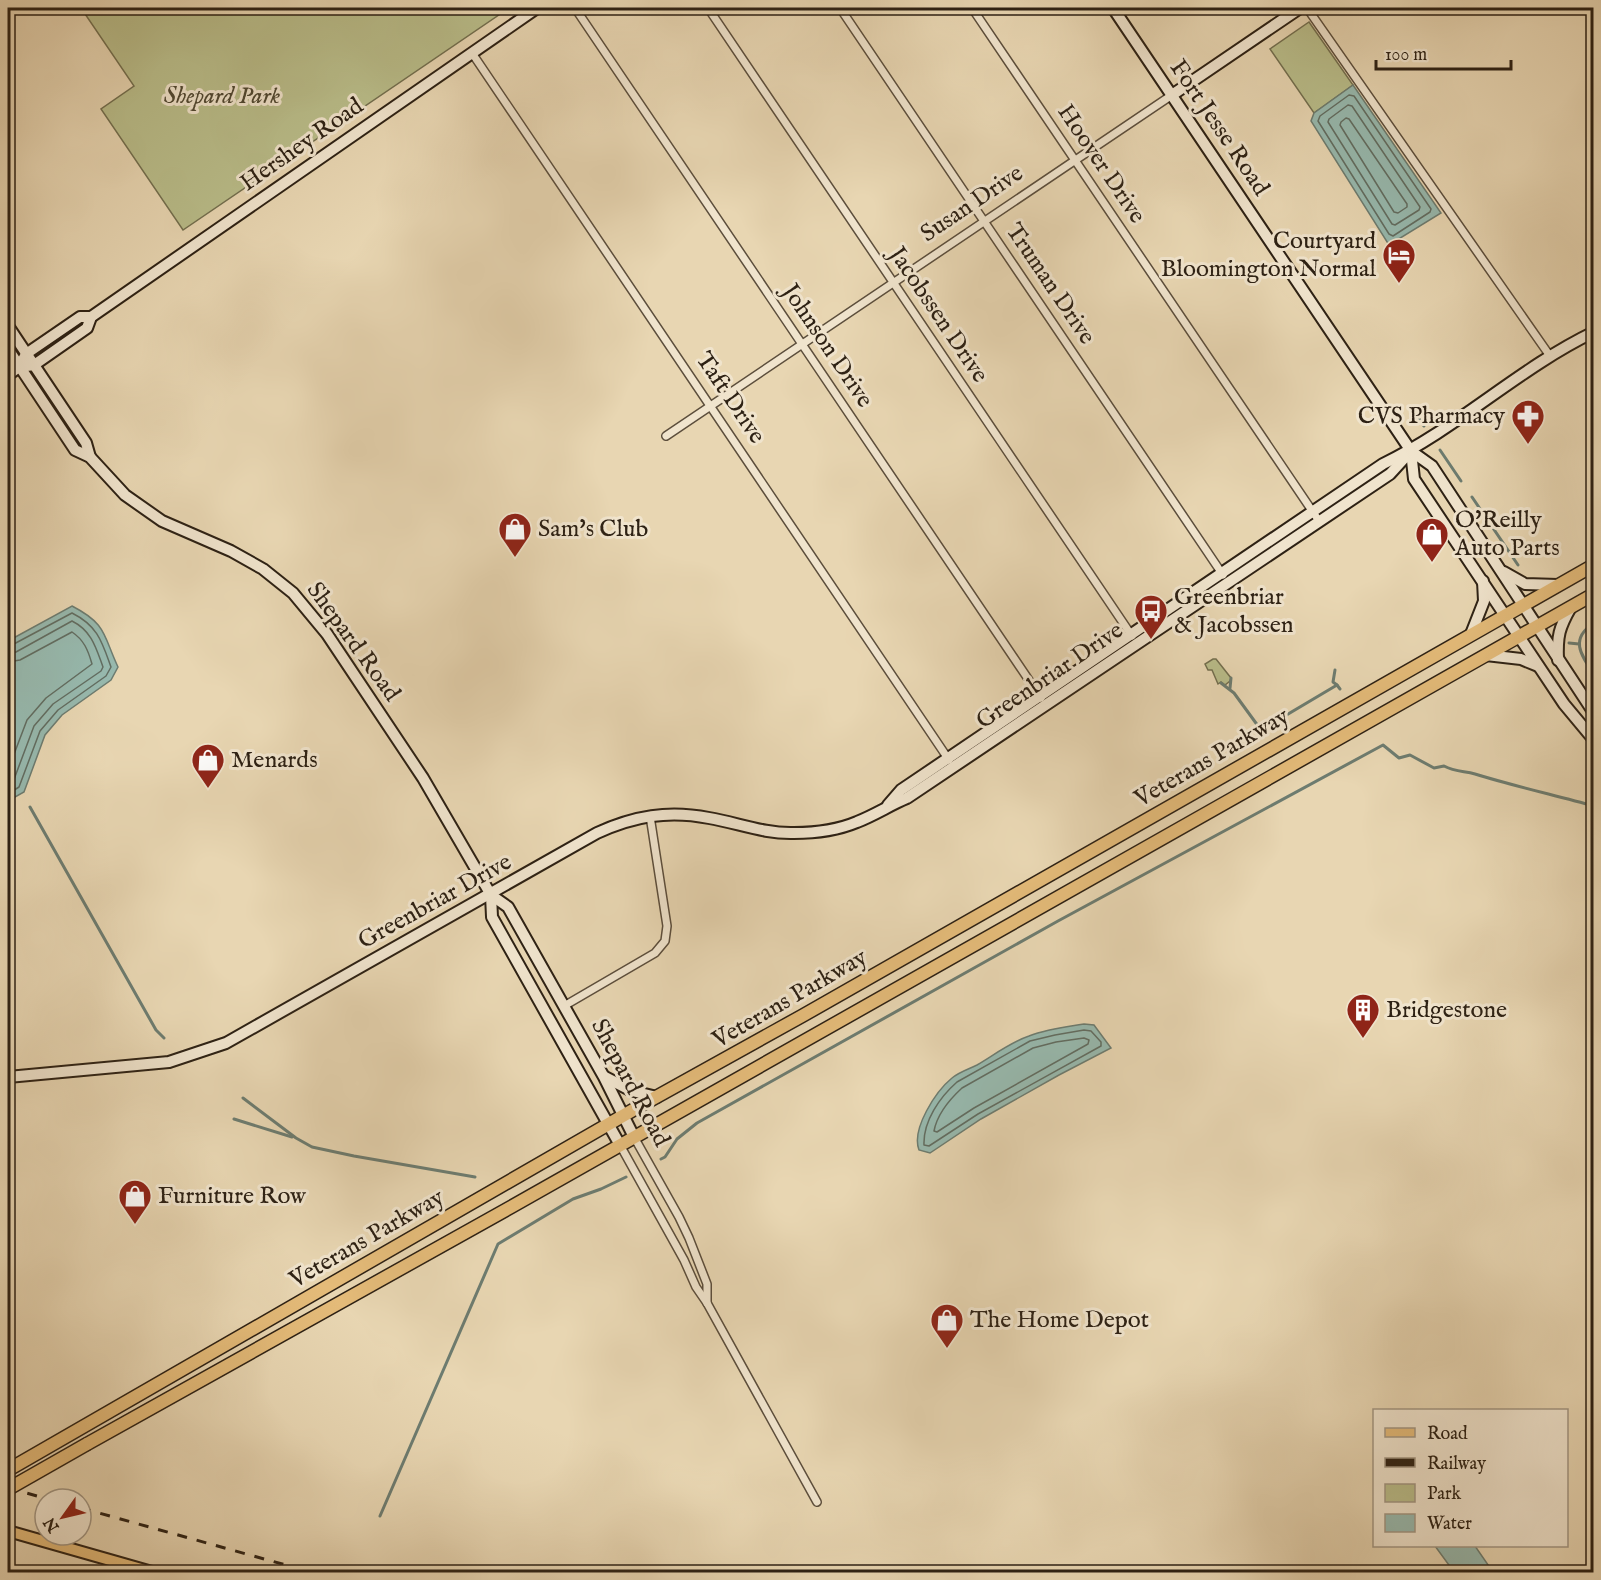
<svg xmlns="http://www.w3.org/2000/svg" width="1601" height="1580" viewBox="0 0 1601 1580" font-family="'IM FELL English',serif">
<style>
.green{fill:#b9bd8a;stroke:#736f4f;stroke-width:1.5}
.water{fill:#97b9ae;stroke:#6d7c70;stroke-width:1.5}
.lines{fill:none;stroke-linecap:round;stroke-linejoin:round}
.shore{stroke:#626d61;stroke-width:1.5}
.stream{stroke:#6d7c70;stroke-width:3}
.street-casing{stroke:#5c4e3c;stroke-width:10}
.secondary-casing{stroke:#2d2114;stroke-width:14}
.primary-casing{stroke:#2d2114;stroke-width:14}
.highway-casing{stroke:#2d2114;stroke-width:15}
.street{stroke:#f0e4cd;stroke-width:7}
.secondary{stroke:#f0e4cd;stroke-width:10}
.primary{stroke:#e4bb79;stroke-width:10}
.highway{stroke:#e4bb79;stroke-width:12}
.rail{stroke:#2d2114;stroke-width:3;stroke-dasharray:10 10;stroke-linecap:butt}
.highway-bridge-casing{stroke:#2d2114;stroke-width:15;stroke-linecap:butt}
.highway-bridge{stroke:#e4bb79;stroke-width:12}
.labels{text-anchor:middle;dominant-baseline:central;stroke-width:6;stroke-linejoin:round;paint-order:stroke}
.park-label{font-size:24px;font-style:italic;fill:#504832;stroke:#f0e4cd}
.street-label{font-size:24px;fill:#2d2114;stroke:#f0e4cd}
.poi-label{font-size:24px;fill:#2d2114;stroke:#f0e4cd;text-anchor:start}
</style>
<rect width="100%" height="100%" fill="#e8d6b2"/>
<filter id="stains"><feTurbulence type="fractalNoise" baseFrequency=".00333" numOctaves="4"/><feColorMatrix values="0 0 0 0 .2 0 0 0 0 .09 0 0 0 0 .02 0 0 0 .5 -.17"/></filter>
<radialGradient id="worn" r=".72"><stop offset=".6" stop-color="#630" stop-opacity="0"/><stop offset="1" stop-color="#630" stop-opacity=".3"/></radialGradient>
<g class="green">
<path d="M 81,8 L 509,8 L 183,230 L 101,109 L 134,86 Z"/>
<path d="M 1309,22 L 1353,85 L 1314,113 L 1270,49 Z"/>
<path d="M 1213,659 L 1216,659 L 1231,678 L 1230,681 L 1225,685 L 1221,682 L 1218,684 L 1212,670 L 1208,670 L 1205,664 Z"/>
</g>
<g class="water">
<path d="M 1353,85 L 1441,213 L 1389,245 L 1311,121 L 1314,113 Z"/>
<path d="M 72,606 C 107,624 103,635 118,667 L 111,680 L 62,715 L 45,735 L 24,792 L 8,801 L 8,641 Z"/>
<path d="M 1084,1024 L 1094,1025 L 1111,1048 L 1059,1075 L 981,1119 L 930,1153 L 919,1150 C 911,1129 936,1091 952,1078 C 959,1072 969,1069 977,1065 C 994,1055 1011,1042 1029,1036 C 1047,1029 1065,1027 1084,1024 Z"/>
<path d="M 1435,1546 L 1475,1546 L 1493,1572 L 1454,1572 Z"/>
</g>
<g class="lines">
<g class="shore">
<path d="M 1349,95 L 1354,96 L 1431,209 L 1430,212 L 1393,236 L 1389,234 L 1318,121 L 1320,116 Z"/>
<path d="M 1348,105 L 1352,106 L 1420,207 L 1419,210 L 1395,225 L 1392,224 L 1328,122 L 1329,119 Z"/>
<path d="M 1346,118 L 1349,119 L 1407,204 L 1407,207 L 1398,213 L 1394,212 L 1340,125 L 1341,122 Z"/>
<path d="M 8,646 L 12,645 L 72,613 C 98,626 102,642 111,667 L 106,676 L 58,710 L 40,731 L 19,787 L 8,794"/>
<path d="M 8,653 L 16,652 L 72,621 C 92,631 96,648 103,667 L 101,671 L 53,704 L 34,726 L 13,782 L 8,786"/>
<path d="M 8,662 L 20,660 L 72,632 C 84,640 88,650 92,664 L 46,698 L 27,720 L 8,770"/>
<path d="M 1084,1030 L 1091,1031 L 1101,1042 L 1101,1046 L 978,1114 L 929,1146 L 924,1145 C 923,1121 940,1097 957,1082 L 1030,1041 L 1055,1035 Z"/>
<path d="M 1084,1038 L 1089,1040 L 1088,1044 L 974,1108 L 937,1132 L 934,1131 C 937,1115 950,1099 962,1088 L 1033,1048 L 1056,1042 Z"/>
</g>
<g class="stream">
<path d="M 1416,415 L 1424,426"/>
<path d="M 1440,450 L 1461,481"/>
<path d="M 1472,497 L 1518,565"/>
<path d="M 1594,623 C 1569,639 1581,655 1594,674"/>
<path d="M 1569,643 L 1579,644"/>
<path d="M 1335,670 L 1333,682 L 1337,685"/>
<path d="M 1221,683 L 1234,693 L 1261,730 L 1337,685 L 1340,689"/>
<path d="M 1230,688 L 1231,678"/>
<path d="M 30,807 L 156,1030 L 164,1038"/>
<path d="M 243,1098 L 296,1138 L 312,1147 L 354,1156 L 475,1177"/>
<path d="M 234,1119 L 292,1137"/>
<path d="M 661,1159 L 665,1157 L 677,1139 L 697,1123 L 1058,921 L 1383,745 L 1399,758 L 1410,755 L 1434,768 L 1444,766 C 1455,772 1464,771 1475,774 C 1514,786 1554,795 1594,806"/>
<path d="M 380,1516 L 498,1244 L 573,1199 L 601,1189 L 626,1177"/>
</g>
<defs>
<g id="street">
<path d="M 575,8 L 1041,698"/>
<path d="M 708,8 L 1132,636"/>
<path d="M 840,8 L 1223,575"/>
<path d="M 972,8 L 1319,521"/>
<path d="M 1307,8 L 1550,356"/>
<path d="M 472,53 L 949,760"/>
<path d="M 666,436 L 1172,95"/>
<path d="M 564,1006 L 655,953 L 665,941 L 667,926 L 650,816"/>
<path d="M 634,1137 L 679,1217 L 689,1238 L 707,1284 L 707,1303"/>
<path d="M 620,1145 L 684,1260 L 696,1287 L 707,1303 L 817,1502"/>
</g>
<g id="secondary">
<path d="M 1113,8 L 1411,451 L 1432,466 L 1594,713"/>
<path d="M 1172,95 L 1300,8"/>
<path d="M 8,326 L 86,443 L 90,457"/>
<path d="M 8,349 L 75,450 L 90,457 L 125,495 L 162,521 L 231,551 L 263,569 L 293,593 L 327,634 L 423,778 L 491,895 L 508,907 L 604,1077 L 634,1137"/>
<path d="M 19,367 L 34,365 L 87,328 L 91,317 L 537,8"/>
<path d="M 8,375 L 19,367 L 26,354 L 80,317 L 91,317"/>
<path d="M 1411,451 L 1414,479 L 1564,704 L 1594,740"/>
<path d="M 1504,572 L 1525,584 L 1558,585"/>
<path d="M 1471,634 L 1484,601 L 1483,581"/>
<path d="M 1486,655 L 1521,659 L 1538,666"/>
<path d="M 1558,660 C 1557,636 1559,628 1571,607"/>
<path d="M 888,805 L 901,790 L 1383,464 C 1458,428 1519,368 1594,332"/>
<path d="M 491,895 L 492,917 L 620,1145"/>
<path d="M 8,1077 L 169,1062 L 226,1043 L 597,833 C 634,816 668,810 709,818 C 738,823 765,834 794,833 C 816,833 838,830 857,822 C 875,815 890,805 907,798 L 1390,474 L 1411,451"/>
<path d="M 605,1077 L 632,1091 L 657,1097"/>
</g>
<path id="primary" d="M 8,1531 L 152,1572"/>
<g id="highway">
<path d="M 87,1444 L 511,1207 L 1594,594"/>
<path d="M 8,1470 L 640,1106 L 802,1016 L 1594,565"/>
</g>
</defs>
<use href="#street" class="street-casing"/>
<use href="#secondary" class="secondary-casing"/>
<use href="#primary" class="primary-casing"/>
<use href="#highway" class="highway-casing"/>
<use href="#street" class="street"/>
<use href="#secondary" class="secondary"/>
<use href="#primary" class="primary"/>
<use href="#highway" class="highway"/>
<g class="rail">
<path d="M 8,1488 L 48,1499"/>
<path d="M 81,1508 L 311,1572"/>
</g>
<defs>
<path id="highway-bridge" d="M 8,1489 L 87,1444"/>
</defs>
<use href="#highway-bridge" class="highway-bridge-casing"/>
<use href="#highway-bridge" class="highway-bridge"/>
</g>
<defs>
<symbol id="hotel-pin" viewBox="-11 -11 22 30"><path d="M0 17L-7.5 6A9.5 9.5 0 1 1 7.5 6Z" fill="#8f2418" stroke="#f0e4cd"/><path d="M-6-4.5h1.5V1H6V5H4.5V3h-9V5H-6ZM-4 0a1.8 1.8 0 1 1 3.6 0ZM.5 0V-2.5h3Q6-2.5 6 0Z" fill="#fff"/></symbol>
<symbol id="pharmacy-pin" viewBox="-11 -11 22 30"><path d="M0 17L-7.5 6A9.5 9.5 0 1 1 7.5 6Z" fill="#8f2418" stroke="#f0e4cd"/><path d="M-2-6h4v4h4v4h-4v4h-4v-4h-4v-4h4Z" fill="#fff"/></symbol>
<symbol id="shop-pin" viewBox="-11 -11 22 30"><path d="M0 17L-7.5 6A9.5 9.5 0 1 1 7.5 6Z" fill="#8f2418" stroke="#f0e4cd"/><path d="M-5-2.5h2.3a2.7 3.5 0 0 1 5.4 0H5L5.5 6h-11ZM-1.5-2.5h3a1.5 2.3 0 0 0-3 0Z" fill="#fff"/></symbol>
<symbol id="bus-pin" viewBox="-11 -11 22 30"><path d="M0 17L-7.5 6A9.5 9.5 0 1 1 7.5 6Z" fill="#8f2418" stroke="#f0e4cd"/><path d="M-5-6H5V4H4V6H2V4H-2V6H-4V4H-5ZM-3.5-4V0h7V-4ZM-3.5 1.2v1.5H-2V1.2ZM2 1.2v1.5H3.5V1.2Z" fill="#fff"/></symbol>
<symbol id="building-pin" viewBox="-11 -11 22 30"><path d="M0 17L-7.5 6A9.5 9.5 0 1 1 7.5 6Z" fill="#8f2418" stroke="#f0e4cd"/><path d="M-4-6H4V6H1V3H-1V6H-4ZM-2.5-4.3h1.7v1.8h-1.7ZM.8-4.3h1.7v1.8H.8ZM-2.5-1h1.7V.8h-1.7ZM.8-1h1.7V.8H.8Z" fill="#fff"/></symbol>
</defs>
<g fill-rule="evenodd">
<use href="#hotel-pin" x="1380" y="236" width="38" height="52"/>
<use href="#pharmacy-pin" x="1509" y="397" width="38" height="52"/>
<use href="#shop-pin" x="496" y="510" width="38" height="52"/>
<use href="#shop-pin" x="1413" y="515" width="38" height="52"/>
<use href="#bus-pin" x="1132" y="592" width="38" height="52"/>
<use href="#shop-pin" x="189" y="741" width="38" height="52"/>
<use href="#building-pin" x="1344" y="991" width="38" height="52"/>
<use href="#shop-pin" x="116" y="1177" width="38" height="52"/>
<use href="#shop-pin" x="928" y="1301" width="38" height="52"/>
</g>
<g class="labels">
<g class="park-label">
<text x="222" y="96">Shepard Park</text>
</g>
<g class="street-label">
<text transform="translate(1219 128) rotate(56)">Fort Jesse Road</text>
<text transform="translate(302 145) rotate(-35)">Hershey Road</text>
<text transform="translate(1101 164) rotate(56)">Hoover Drive</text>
<text transform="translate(972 204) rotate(-34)">Susan Drive</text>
<text transform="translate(1050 284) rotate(56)">Truman Drive</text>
<text transform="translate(938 315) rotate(56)">Jacobssen Drive</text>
<text transform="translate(827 346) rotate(56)">Johnson Drive</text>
<text transform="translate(730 398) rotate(56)">Taft Drive</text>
<text transform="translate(353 642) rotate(54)">Shepard Road</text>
<text transform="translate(1050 676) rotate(-34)">Greenbriar Drive</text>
<text transform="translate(1212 758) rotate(-30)">Veterans Parkway</text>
<text transform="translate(435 902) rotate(-29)">Greenbriar Drive</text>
<text transform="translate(790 999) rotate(-30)">Veterans Parkway</text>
<text transform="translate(630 1083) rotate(62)">Shepard Road</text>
<text transform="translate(367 1239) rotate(-30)">Veterans Parkway</text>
</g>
<g class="poi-label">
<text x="1376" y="241" text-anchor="end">Courtyard<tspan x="1376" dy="28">Bloomington Normal</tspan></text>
<text x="1505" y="416" text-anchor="end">CVS Pharmacy</text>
<text x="1455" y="520">O'Reilly<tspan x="1455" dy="28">Auto Parts</tspan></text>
<text x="538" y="529">Sam's Club</text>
<text x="1174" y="597">Greenbriar<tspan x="1174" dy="28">&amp; Jacobssen</tspan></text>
<text x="231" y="760">Menards</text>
<text x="1386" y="1010">Bridgestone</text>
<text x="158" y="1196">Furniture Row</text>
<text x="970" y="1320">The Home Depot</text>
</g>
</g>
<rect width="1601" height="1580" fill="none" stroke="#e8d6b2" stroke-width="30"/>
<rect x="9" y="9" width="1583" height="1562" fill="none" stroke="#2d2114" stroke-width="3"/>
<rect x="15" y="15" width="1571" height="1550" fill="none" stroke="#2d2114" stroke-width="1.5"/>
<rect x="1373" y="1409" width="195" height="138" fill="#f0e4cd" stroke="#a29683" stroke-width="1.5"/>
<rect x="1385" y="1428" width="30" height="9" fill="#e4bb79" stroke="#a29683" stroke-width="1.5"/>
<text x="1427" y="1439" font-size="18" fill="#2d2114">Road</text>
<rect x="1385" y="1458" width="30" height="9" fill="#2d2114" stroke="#a29683" stroke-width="1.5"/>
<text x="1427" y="1469" font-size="18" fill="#2d2114">Railway</text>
<rect x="1385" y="1484" width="30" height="18" fill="#b9bd8a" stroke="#a29683" stroke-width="1.5"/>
<text x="1427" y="1499" font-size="18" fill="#2d2114">Park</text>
<rect x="1385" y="1514" width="30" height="18" fill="#97b9ae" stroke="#a29683" stroke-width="1.5"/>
<text x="1427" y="1529" font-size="18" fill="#2d2114">Water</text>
<g transform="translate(63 1517) rotate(236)"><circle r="28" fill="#f0e4cd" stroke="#a29683" stroke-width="1.5"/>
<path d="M0-4.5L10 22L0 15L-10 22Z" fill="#8f2418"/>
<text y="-9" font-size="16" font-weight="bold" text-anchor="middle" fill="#2d2114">N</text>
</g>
<path d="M1376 60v9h135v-9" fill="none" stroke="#2d2114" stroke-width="3"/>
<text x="1385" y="60" font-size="18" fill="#2d2114" stroke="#f0e4cd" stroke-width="4.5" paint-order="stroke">100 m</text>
<rect width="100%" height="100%" filter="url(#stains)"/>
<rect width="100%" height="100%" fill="url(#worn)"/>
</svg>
